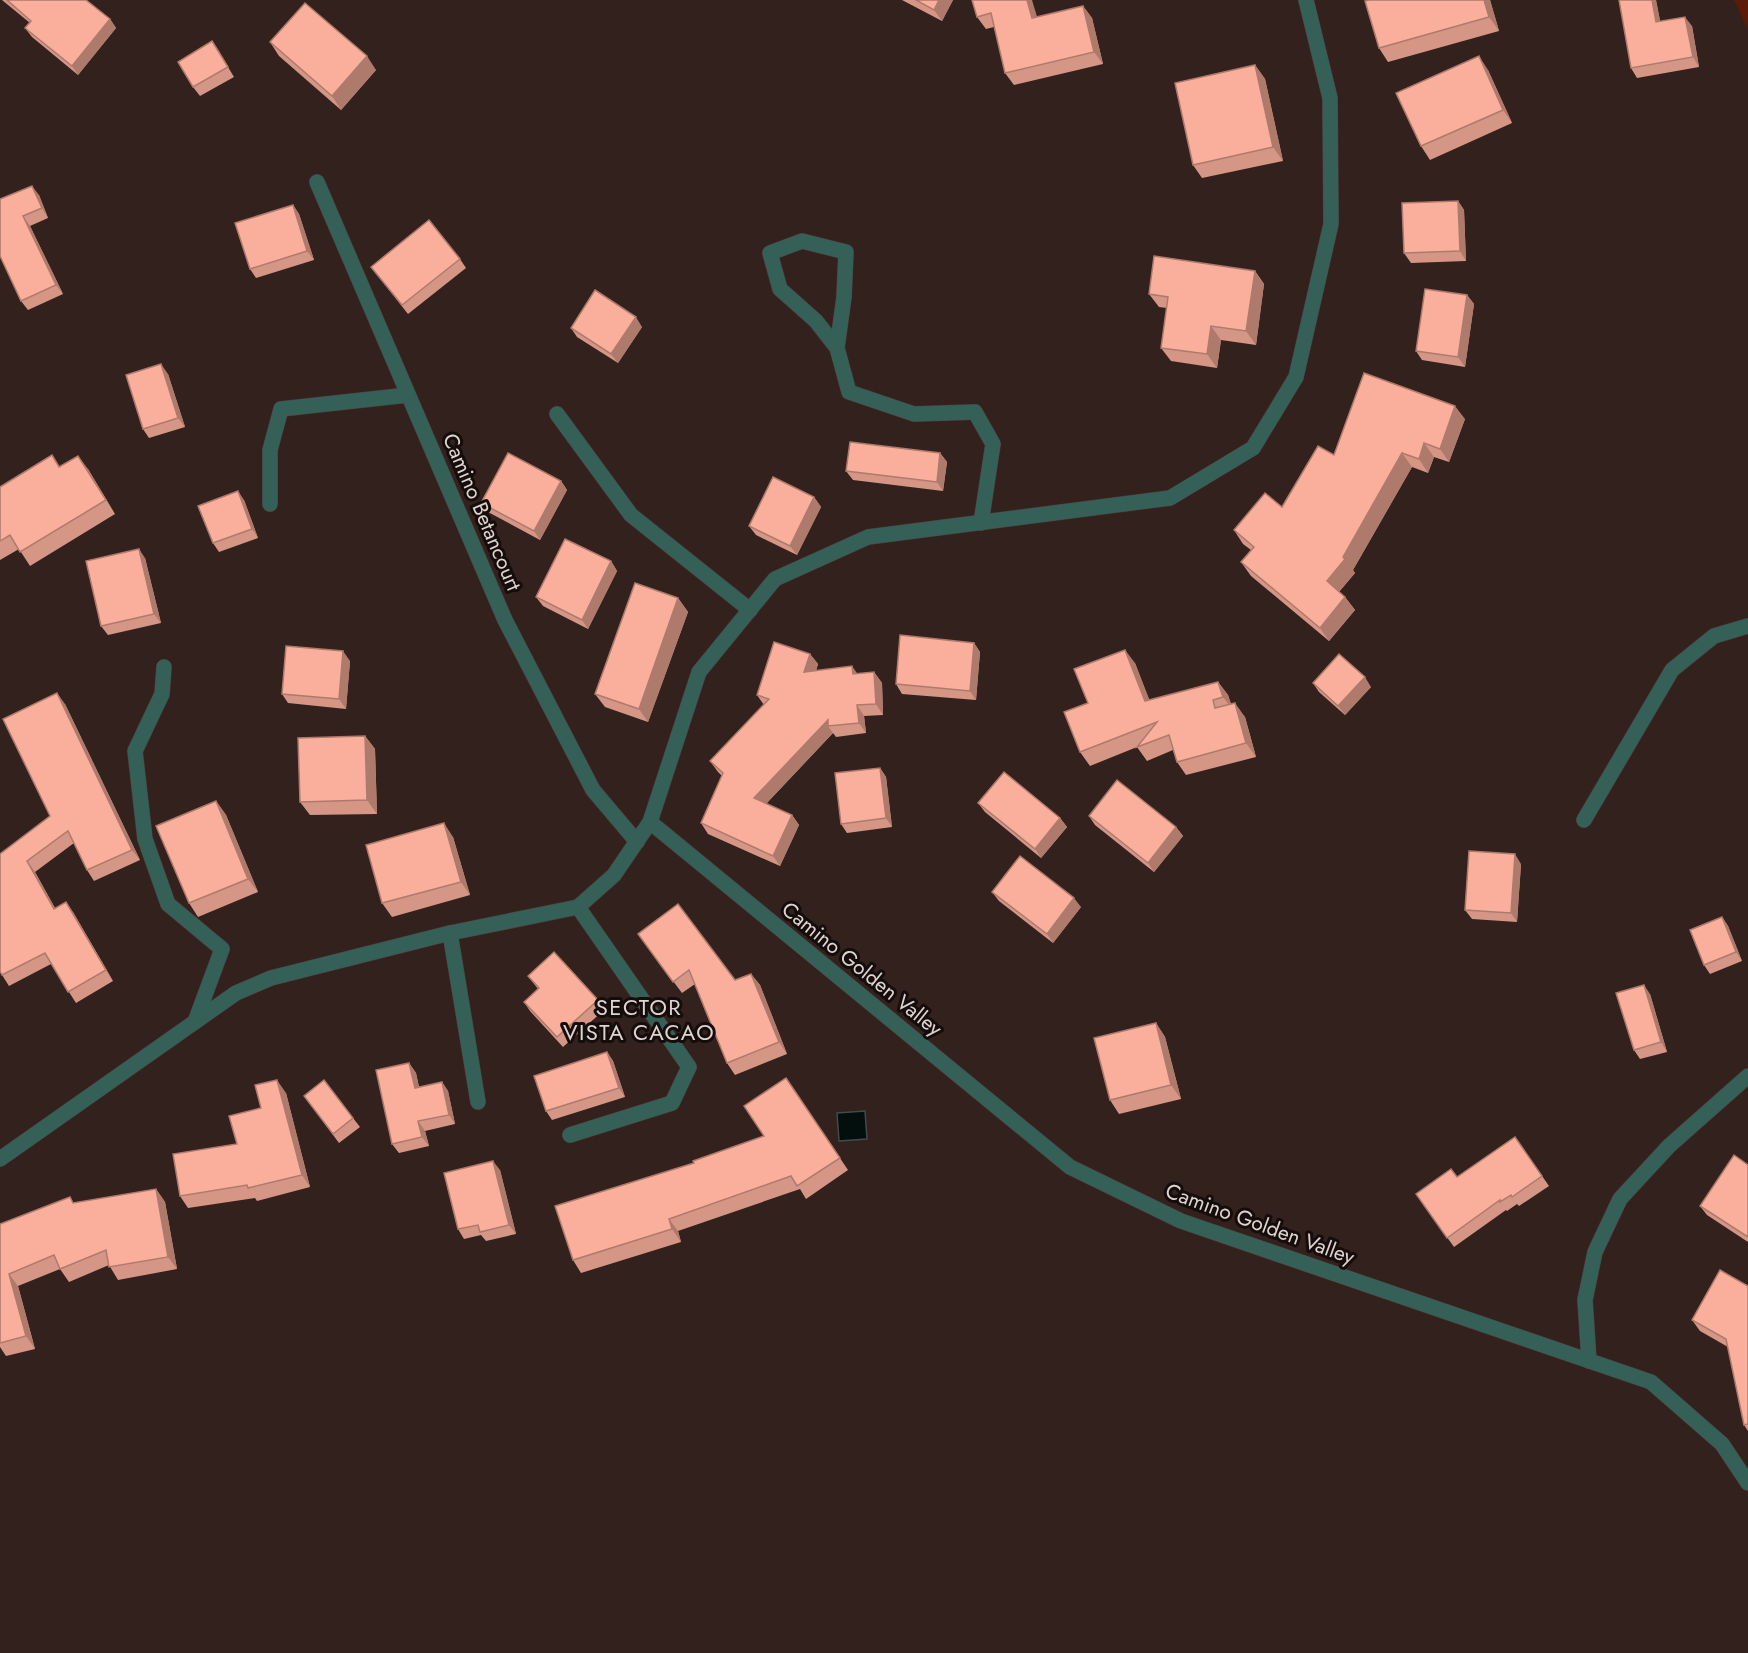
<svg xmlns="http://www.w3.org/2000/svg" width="1748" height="1653" viewBox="0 0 1748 1653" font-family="Jost,sans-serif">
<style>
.green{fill:#5c1a08}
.water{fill:#020f0c;stroke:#454a47;stroke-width:1.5}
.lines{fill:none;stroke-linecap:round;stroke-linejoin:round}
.minor-casing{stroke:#4f3e3a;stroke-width:16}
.minor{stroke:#346058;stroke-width:15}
.wall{fill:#d69685}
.shaded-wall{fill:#ae7a6c}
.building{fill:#f9af9b;stroke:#ae7a6c;stroke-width:1.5}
.labels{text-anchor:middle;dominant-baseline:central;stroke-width:6;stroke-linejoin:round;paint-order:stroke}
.street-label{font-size:21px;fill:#e0d4d1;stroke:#150d0b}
.neighbourhood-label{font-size:22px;letter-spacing:1.5px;fill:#e0d4d1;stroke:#150d0b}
</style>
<rect width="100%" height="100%" fill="#33211d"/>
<path class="green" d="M 1734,0 L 1748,0 L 1748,30 Z"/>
<path class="water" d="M 865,1111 L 867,1139 L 839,1141 L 837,1113 Z"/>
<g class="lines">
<defs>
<g id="minor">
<path d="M 317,182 L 505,620 L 593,790 L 637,842"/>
<path d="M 837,348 L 816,321 L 780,289 L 770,253 L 802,241 L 846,252 L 844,297 L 837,348 L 849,392 L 914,414 L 975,412 L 993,444 L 981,523"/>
<path d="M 557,414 L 631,515 L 750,610"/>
<path d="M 270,504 L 270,450 L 281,409 L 408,395"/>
<path d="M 164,667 L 162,694 L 135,751 L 145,839 L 168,904 L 222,949 L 195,1022"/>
<path d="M 1584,820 L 1672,670 L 1714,636 L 1748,626"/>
<path d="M 650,822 L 1070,1167 L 1181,1221 L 1651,1382 L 1722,1444 L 1748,1483"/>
<path d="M 450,933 L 478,1102"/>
<path d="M 570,1135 L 672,1103 L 689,1067 L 578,907"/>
<path d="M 0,1159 L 236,993 L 271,978 L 450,933 L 578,907 L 614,875 L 650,822 L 699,672 L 775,579 L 868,537 L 1170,498 L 1253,448 L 1296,377 L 1331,224 L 1330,98 L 1306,0"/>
<path d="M 1589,1361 L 1585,1300 L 1595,1252 L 1620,1199 L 1669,1146 L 1748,1076"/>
</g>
</defs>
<use href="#minor" class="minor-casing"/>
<use href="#minor" class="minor"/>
</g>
<g class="wall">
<path d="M 2,0 L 86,0 L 110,19 L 116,28 L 78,75 L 32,37 L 25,28 L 30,23 Z"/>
<path d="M 902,0 L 953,0 L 942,21 Z"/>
<path d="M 972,0 L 1037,17 L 1083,6 L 1092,18 L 1103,64 L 1014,85 L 1005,73 L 994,27 L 986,29 L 977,17 Z"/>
<path d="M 1490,0 L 1499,31 L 1388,62 L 1379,48 Z"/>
<path d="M 1656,0 L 1660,21 L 1692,26 L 1699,67 L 1637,78 L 1631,68 Z"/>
<path d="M 212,41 L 234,77 L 200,96 L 193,87 Z"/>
<path d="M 270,42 L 376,70 L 341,110 L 279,56 Z"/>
<path d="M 1255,65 L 1265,79 L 1283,161 L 1202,178 L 1193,165 Z"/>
<path d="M 1488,70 L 1512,123 L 1430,160 L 1421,146 Z"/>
<path d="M 39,195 L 48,218 L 30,226 L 63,294 L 28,310 L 21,301 L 0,199 Z"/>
<path d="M 1458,201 L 1464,210 L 1466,261 L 1411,263 L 1404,253 Z"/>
<path d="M 293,205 L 299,214 L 314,260 L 256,278 L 250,269 Z"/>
<path d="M 460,259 L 466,268 L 408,314 L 371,267 Z"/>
<path d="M 1255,271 L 1264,284 L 1256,345 L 1221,340 L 1217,368 L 1171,361 L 1161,348 L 1167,308 L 1159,307 L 1149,294 Z"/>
<path d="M 1467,295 L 1474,304 L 1465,367 L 1422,360 L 1416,351 Z"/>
<path d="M 642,327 L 618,363 L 577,337 L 571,328 Z"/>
<path d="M 168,374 L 185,427 L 149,438 L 143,429 Z"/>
<path d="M 1465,419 L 1449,462 L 1434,457 L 1428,473 L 1412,467 L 1353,570 L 1355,573 L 1339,592 L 1345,597 L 1355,610 L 1329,641 L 1251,576 L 1241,562 L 1251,550 L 1243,544 L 1234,530 L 1282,507 L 1334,455 Z"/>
<path d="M 940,453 L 947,462 L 943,491 L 853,480 L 846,471 Z"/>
<path d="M 52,455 L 60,467 L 88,469 L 115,514 L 30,566 L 19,549 L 0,560 L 0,487 Z"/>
<path d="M 561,481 L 567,490 L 540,540 L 488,512 L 481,503 Z"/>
<path d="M 814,497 L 821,507 L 797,555 L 756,535 L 749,526 Z"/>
<path d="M 244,500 L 258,538 L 219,552 L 213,543 Z"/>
<path d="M 145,558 L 161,623 L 108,635 L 101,626 Z"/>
<path d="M 611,561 L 617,571 L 588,629 L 543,606 L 536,597 Z"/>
<path d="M 678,598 L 688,612 L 648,722 L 605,707 L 595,694 Z"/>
<path d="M 974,643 L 980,652 L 976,700 L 902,694 L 896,684 Z"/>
<path d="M 810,654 L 818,664 L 816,671 L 857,674 L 874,672 L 882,683 L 883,715 L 864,716 L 866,733 L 836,737 L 833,733 L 766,804 L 792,815 L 799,825 L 780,866 L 708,834 L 701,823 L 722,776 L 718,772 L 710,761 L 764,705 L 757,695 Z"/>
<path d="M 350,661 L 346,709 L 288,703 L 282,694 Z"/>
<path d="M 1135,663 L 1149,700 L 1218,682 L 1228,695 L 1231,704 L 1245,717 L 1256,757 L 1186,775 L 1177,762 L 1173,750 L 1147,761 L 1137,747 L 1090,766 L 1080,752 L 1088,703 Z"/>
<path d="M 1313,683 L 1371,687 L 1345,715 L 1319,692 Z"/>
<path d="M 65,704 L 140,860 L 94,881 L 87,870 L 74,843 L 35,872 L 55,908 L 73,912 L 113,981 L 76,1003 L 51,964 L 9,986 L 2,975 L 0,854 L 50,816 Z"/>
<path d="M 365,736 L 375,749 L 377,814 L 310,815 L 300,802 Z"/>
<path d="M 880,768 L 886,777 L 892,827 L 847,833 L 841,824 Z"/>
<path d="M 216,801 L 226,815 L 258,892 L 198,917 L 189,903 Z"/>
<path d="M 978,803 L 1060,818 L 1067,827 L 1041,858 L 985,812 Z"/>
<path d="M 1089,816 L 1176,827 L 1183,836 L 1154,872 L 1095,825 Z"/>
<path d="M 453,837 L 470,895 L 392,917 L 382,903 Z"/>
<path d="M 1521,864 L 1517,922 L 1472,919 L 1465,910 Z"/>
<path d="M 992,892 L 1081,907 L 1053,943 L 999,901 Z"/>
<path d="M 1722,917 L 1728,926 L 1742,961 L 1710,974 L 1704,965 Z"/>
<path d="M 646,945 L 735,980 L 751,974 L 760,985 L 787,1054 L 735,1075 L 727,1063 L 695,984 L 682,993 Z"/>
<path d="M 528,976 L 598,1000 L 605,1009 L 563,1047 L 530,1011 L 524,1002 L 538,989 Z"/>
<path d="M 1650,994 L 1667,1052 L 1640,1059 L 1634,1050 Z"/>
<path d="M 1156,1023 L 1165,1037 L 1181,1099 L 1119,1114 L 1110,1100 Z"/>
<path d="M 607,1052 L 613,1061 L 625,1097 L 552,1120 L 546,1111 Z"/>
<path d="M 409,1063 L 416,1073 L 419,1087 L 442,1082 L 448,1091 L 455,1124 L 425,1131 L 429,1146 L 399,1153 L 392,1144 Z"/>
<path d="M 786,1078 L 848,1170 L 806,1199 L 800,1189 L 678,1231 L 681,1242 L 581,1273 L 573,1260 L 694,1163 L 764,1136 Z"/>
<path d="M 286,1093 L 310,1187 L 257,1201 L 255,1198 L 188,1208 L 180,1196 L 237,1144 L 261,1108 Z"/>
<path d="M 304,1096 L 353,1118 L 360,1127 L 339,1143 Z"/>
<path d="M 1515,1137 L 1549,1186 L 1519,1206 L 1517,1204 L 1507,1211 L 1506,1210 L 1454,1247 L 1416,1194 L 1457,1177 Z"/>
<path d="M 1748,1165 L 1748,1242 L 1707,1215 L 1700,1206 Z"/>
<path d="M 500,1170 L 516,1234 L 486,1241 L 481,1235 L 464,1239 L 458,1229 Z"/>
<path d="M 156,1189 L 165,1202 L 177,1269 L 118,1280 L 109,1265 L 69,1282 L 60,1269 L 18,1286 L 35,1349 L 6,1356 L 0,1347 L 0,1224 L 74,1203 Z"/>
<path d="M 1748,1286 L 1748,1431 L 1744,1425 L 1728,1347 L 1700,1331 L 1692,1320 Z"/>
</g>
<g class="shaded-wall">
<path d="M 939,0 L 953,0 L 942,21 L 934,10 Z"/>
<path d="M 1027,0 L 1032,0 L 1041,30 L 1032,18 Z"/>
<path d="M 1484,0 L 1490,0 L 1499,31 L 1489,17 Z"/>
<path d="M 1652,0 L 1656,0 L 1662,31 L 1656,22 Z"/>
<path d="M 1083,6 L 1092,18 L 1103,64 L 1094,52 Z"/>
<path d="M 1685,17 L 1692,26 L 1699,67 L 1693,57 Z"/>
<path d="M 110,19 L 116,28 L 78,75 L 72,66 Z"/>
<path d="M 212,41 L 219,51 L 234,77 L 228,67 Z"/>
<path d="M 367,56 L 376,70 L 341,110 L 332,96 Z"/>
<path d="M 1479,56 L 1488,70 L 1512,123 L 1503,110 Z"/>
<path d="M 1255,65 L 1265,79 L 1283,161 L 1273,147 Z"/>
<path d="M 32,186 L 39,195 L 48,218 L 42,208 Z"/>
<path d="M 1458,201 L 1464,210 L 1466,261 L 1460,251 Z"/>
<path d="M 293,205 L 299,214 L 314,260 L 307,251 Z"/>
<path d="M 23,216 L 30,226 L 63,294 L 56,285 Z"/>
<path d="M 1255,271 L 1264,284 L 1256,345 L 1246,331 Z"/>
<path d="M 1467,295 L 1474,304 L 1465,367 L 1458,357 Z"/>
<path d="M 636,317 L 642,327 L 618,363 L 611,354 Z"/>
<path d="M 1211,326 L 1221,340 L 1217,368 L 1207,354 Z"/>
<path d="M 161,364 L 168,374 L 185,427 L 178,418 Z"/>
<path d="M 1455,406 L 1465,419 L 1449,462 L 1440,449 Z"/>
<path d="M 1424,443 L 1434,457 L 1428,473 L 1419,459 Z"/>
<path d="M 940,453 L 947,462 L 943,491 L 937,482 Z"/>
<path d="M 1402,453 L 1412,467 L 1353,570 L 1355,573 L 1336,595 L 1327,581 L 1343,557 Z"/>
<path d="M 78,456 L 88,469 L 115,514 L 106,500 Z"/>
<path d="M 561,481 L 567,490 L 540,540 L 534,531 Z"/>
<path d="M 238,491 L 244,500 L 258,538 L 252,529 Z"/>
<path d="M 814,497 L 821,507 L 797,555 L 790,546 Z"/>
<path d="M 139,549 L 145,558 L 161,623 L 154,614 Z"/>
<path d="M 611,561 L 617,571 L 588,629 L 582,620 Z"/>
<path d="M 1345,597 L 1355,610 L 1329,641 L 1320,628 Z"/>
<path d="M 678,598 L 688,612 L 648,722 L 639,709 Z"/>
<path d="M 974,643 L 980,652 L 976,700 L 970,691 Z"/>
<path d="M 1125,650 L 1135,663 L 1155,714 L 1145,701 Z"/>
<path d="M 343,651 L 350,661 L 346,709 L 339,699 Z"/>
<path d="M 810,654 L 818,664 L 812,683 L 804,672 Z"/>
<path d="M 852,666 L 859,676 L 853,674 Z"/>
<path d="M 874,672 L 882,683 L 883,715 L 876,704 Z"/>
<path d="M 1365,677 L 1371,687 L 1345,715 L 1338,706 Z"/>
<path d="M 1218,682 L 1228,695 L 1233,710 L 1223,697 Z"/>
<path d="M 57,693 L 65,704 L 140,860 L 132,850 Z"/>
<path d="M 1235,703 L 1245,717 L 1256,757 L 1246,743 Z"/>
<path d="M 857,705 L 864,716 L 866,733 L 859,723 Z"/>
<path d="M 828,720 L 828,726 L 833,733 L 761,809 L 754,798 Z"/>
<path d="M 365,736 L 375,749 L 377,814 L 367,800 Z"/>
<path d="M 880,768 L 886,777 L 892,827 L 886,818 Z"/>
<path d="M 216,801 L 226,815 L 258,892 L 248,879 Z"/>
<path d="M 792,815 L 799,825 L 780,866 L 773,856 Z"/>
<path d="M 1060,818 L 1067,827 L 1041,858 L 1035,849 Z"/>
<path d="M 444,823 L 453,837 L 470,895 L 461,882 Z"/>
<path d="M 1176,827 L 1183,836 L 1154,872 L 1148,863 Z"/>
<path d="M 1515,854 L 1521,864 L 1517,922 L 1511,913 Z"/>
<path d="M 27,861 L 35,872 L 61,919 L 54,909 Z"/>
<path d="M 1074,898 L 1081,907 L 1053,943 L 1047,934 Z"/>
<path d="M 66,902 L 73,912 L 113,981 L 106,970 Z"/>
<path d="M 1722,917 L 1728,926 L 1742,961 L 1736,952 Z"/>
<path d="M 751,974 L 760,985 L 787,1054 L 779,1042 Z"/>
<path d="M 1644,985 L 1650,994 L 1667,1052 L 1661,1042 Z"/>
<path d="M 1156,1023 L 1165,1037 L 1181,1099 L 1171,1085 Z"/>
<path d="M 607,1052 L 613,1061 L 625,1097 L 619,1088 Z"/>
<path d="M 409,1063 L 416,1073 L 421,1097 L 415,1088 Z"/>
<path d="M 277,1080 L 286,1093 L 310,1187 L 302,1175 Z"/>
<path d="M 442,1082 L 448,1091 L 455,1124 L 449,1115 Z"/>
<path d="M 418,1121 L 425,1131 L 429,1146 L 422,1137 Z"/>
<path d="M 493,1161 L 500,1170 L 516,1234 L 509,1225 Z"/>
<path d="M 156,1189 L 165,1202 L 177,1269 L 168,1257 Z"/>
<path d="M 669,1219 L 678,1231 L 681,1242 L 672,1229 Z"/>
<path d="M 9,1274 L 18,1286 L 35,1349 L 26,1336 Z"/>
</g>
<g class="building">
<path d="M 7,0 L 86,0 L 110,19 L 72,66 L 25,28 L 31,21 Z"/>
<path d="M 916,0 L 939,0 L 934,10 Z"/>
<path d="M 972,0 L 1027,0 L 1032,18 L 1083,6 L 1094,52 L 1005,73 L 991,13 L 977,17 Z"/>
<path d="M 1369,0 L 1484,0 L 1489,17 L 1379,48 L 1365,1 Z"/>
<path d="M 1619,0 L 1652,0 L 1656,22 L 1685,17 L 1693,57 L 1631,68 Z"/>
<path d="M 305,3 L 367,56 L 332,96 L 270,42 Z"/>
<path d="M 212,41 L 228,67 L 193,87 L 178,62 Z"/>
<path d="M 1479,56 L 1503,110 L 1421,146 L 1396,93 Z"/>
<path d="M 1255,65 L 1273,147 L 1193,165 L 1175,83 Z"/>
<path d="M 32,186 L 42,208 L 23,216 L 56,285 L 21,301 L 0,256 L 0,199 Z"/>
<path d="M 1458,201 L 1460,251 L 1404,253 L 1402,203 Z"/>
<path d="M 293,205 L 307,251 L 250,269 L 235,223 Z"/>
<path d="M 429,220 L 460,259 L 402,305 L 371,267 Z"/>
<path d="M 1154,256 L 1255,271 L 1246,331 L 1211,326 L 1207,354 L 1161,348 L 1168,297 L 1149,294 Z"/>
<path d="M 1425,289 L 1467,295 L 1458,357 L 1416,351 Z"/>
<path d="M 595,290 L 636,317 L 611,354 L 571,328 Z"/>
<path d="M 161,364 L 178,418 L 143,429 L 126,375 Z"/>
<path d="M 1364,373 L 1455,406 L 1440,449 L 1424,443 L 1419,459 L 1402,453 L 1343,557 L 1345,559 L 1327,581 L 1345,597 L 1320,628 L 1241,562 L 1254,547 L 1234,530 L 1265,493 L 1282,507 L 1318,446 L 1334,455 Z"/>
<path d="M 850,442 L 940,453 L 937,482 L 846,471 Z"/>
<path d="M 508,453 L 561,481 L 534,531 L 481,503 Z"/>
<path d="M 52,455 L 59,467 L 78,456 L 106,500 L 20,552 L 10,535 L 0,541 L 0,487 Z"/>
<path d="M 773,477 L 814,497 L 790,546 L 749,526 Z"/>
<path d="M 238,491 L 252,529 L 213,543 L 198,506 Z"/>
<path d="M 565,539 L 611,561 L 582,620 L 536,597 Z"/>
<path d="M 139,549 L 154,614 L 101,626 L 86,561 Z"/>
<path d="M 635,583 L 678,598 L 639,709 L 595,694 Z"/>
<path d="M 900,635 L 974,643 L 970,691 L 896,684 Z"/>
<path d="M 774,642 L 810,654 L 804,672 L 852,666 L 853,674 L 874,672 L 876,704 L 857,705 L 859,723 L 828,726 L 828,720 L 754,798 L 792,815 L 773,856 L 701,823 L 723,773 L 710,761 L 769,699 L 757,695 Z"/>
<path d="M 286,646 L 343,651 L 339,699 L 282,694 Z"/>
<path d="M 1125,650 L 1145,701 L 1218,682 L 1223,697 L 1213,700 L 1215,708 L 1235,703 L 1246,743 L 1177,762 L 1169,735 L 1137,747 L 1157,722 L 1080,752 L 1064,712 L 1088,703 L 1074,669 Z"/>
<path d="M 1339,654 L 1365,677 L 1338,706 L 1313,683 Z"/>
<path d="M 57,693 L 132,850 L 87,870 L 68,831 L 27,861 L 54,909 L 66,902 L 106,970 L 68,992 L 45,953 L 2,975 L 0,971 L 0,854 L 50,816 L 3,719 Z"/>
<path d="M 365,736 L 367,800 L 300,802 L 298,738 Z"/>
<path d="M 880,768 L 886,818 L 841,824 L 835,773 Z"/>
<path d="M 1004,772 L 1060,818 L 1035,849 L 978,803 Z"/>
<path d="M 1117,780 L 1176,827 L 1148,863 L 1089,816 Z"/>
<path d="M 216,801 L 248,879 L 189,903 L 156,826 Z"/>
<path d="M 444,823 L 461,882 L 382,903 L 366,845 Z"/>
<path d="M 1469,851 L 1515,854 L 1511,913 L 1465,910 Z"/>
<path d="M 1020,856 L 1074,898 L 1047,934 L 992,892 Z"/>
<path d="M 678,904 L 735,980 L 751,974 L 779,1042 L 727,1063 L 689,970 L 673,982 L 638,934 Z"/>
<path d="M 1722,917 L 1736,952 L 1704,965 L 1690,930 Z"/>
<path d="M 554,952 L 598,1000 L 557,1037 L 524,1002 L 539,988 L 528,976 Z"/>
<path d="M 1644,985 L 1661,1042 L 1634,1050 L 1616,993 Z"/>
<path d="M 1156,1023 L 1171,1085 L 1110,1100 L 1094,1038 Z"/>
<path d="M 607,1052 L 619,1088 L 546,1111 L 534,1076 Z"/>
<path d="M 409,1063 L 415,1088 L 442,1082 L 449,1115 L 418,1121 L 422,1137 L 392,1144 L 376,1070 Z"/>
<path d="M 786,1078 L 840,1158 L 797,1186 L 791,1176 L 669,1219 L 672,1229 L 573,1260 L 555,1206 L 694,1163 L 693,1161 L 764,1136 L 744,1106 Z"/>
<path d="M 277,1080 L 302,1175 L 248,1188 L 247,1185 L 180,1196 L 173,1154 L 237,1144 L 229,1116 L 261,1108 L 255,1085 Z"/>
<path d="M 324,1080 L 353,1118 L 333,1134 L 304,1096 Z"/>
<path d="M 1515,1137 L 1542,1176 L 1512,1197 L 1511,1195 L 1500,1202 L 1500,1200 L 1447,1238 L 1416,1194 L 1451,1169 L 1457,1177 Z"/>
<path d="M 1734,1155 L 1748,1165 L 1748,1237 L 1700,1206 Z"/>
<path d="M 493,1161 L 509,1225 L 480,1232 L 478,1225 L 458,1229 L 444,1173 Z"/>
<path d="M 156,1189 L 168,1257 L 109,1267 L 106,1250 L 60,1269 L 54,1255 L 9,1274 L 26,1336 L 0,1343 L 0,1224 L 70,1197 L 73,1203 Z"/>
<path d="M 1720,1270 L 1748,1286 L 1748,1424 L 1744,1425 L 1726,1339 L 1692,1320 Z"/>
</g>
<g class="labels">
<g class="street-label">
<text transform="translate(482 512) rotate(67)">Camino Betancourt</text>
<text transform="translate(862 969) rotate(39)">Camino Golden Valley</text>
<text transform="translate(1260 1224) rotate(20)">Camino Golden Valley</text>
</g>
<g class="neighbourhood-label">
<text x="639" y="1007">SECTOR<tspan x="639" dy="25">VISTA CACAO</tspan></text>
</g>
</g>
</svg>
